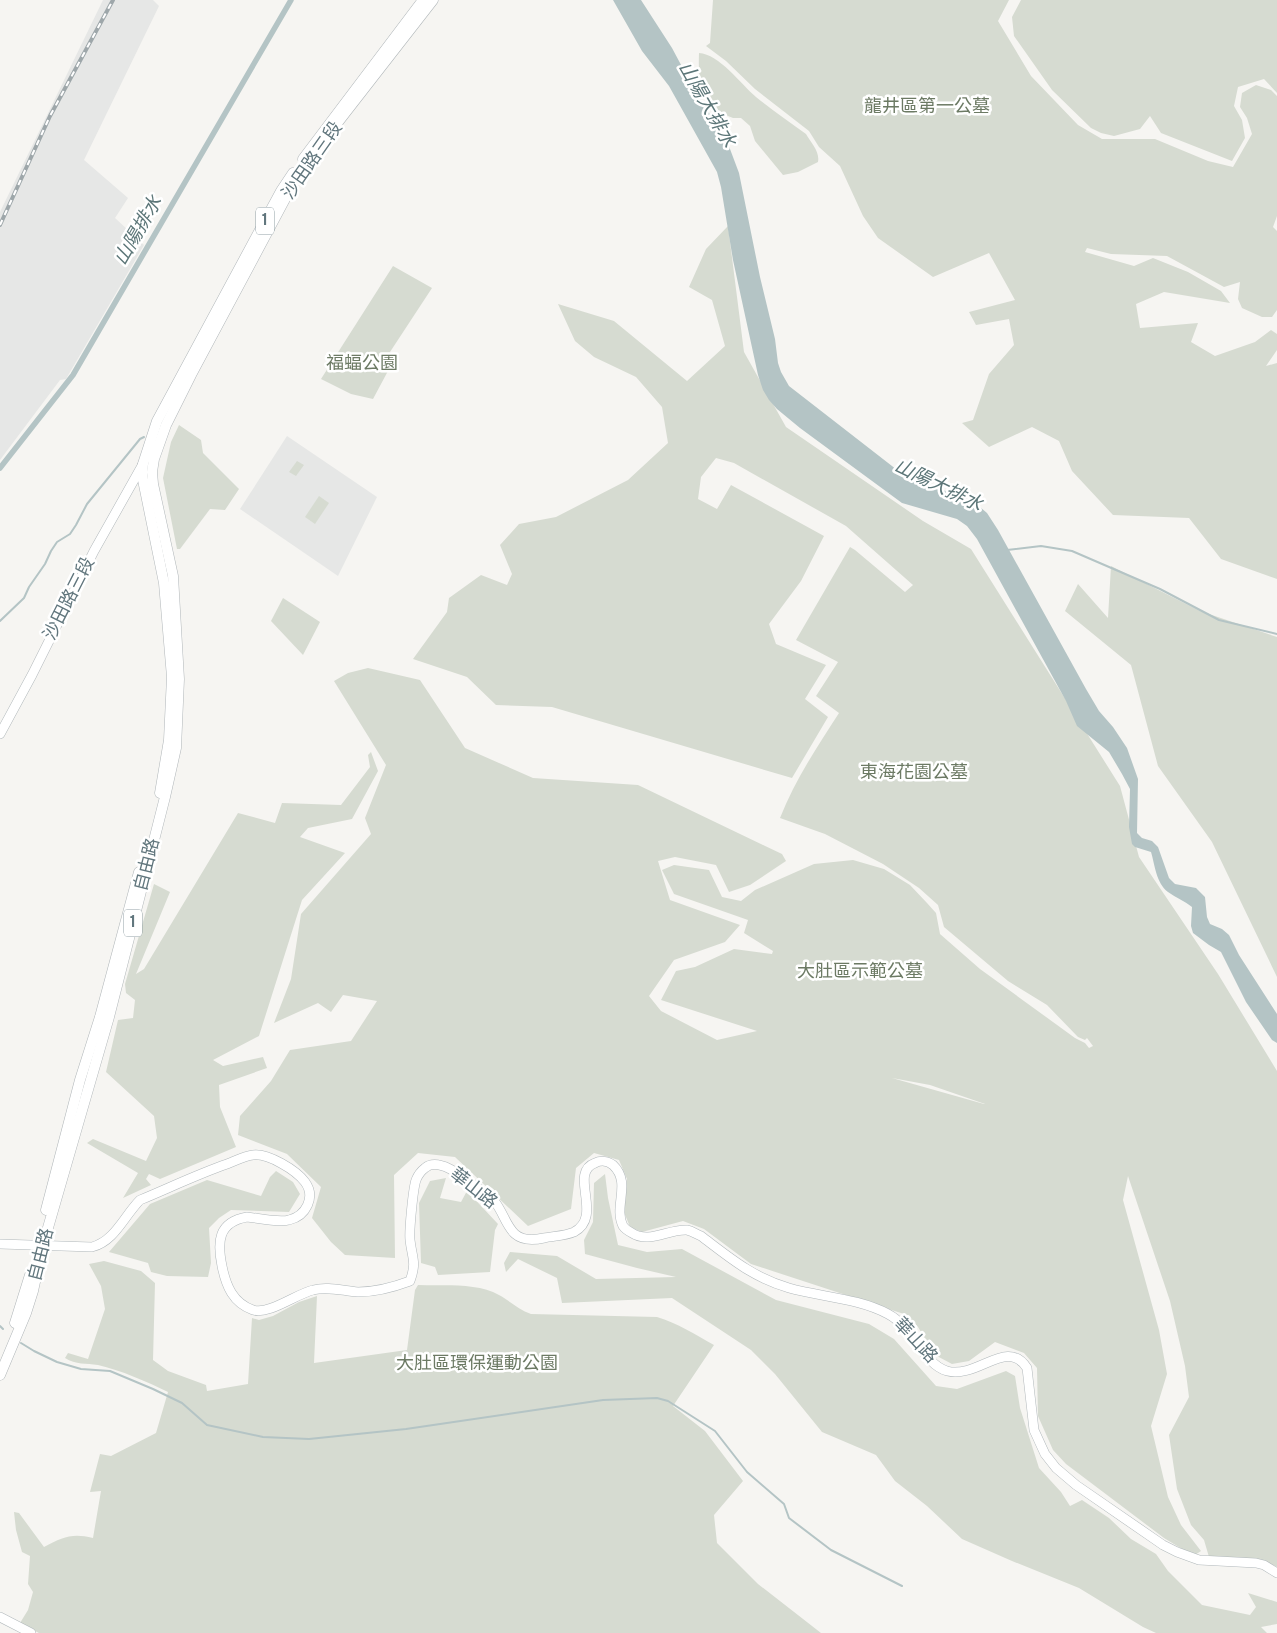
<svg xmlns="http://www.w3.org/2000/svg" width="1277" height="1633" viewBox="0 0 1277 1633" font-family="Overpass,'Noto Sans TC',sans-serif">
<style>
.built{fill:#e6e7e6}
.green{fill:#d6dbd1;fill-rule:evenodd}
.water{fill:#b4c4c5}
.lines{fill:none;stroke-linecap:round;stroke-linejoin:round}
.stream{stroke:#b4c4c5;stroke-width:2}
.canal{stroke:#b4c4c5;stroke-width:5.5}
.secondary-casing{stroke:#b1b8bb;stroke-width:10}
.primary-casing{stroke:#b0b6b9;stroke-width:11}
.secondary{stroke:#fff;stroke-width:9}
.primary{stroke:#fff;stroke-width:10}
.rail-casing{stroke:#9ea7aa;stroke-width:4}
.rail{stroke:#fff;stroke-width:2;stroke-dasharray:5.5;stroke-linecap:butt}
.labels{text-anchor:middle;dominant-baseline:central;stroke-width:5;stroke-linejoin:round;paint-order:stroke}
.shield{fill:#fff;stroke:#909fa4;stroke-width:1}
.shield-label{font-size:16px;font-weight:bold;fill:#61767d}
.park-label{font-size:18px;fill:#6c7a64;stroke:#fff}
.street-label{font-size:18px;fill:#61767d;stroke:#fff}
.water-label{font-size:19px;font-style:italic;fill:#5c7678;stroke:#fff}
</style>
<rect width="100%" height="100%" fill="#f6f5f2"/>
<g class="built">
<path d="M 103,0 L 153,0 L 159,6 L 84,160 L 128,198 L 115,218 L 144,245 L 66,379 L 60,380 L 0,460 L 0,212 Z"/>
<path d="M 287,436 L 377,497 L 338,576 L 240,509 Z"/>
</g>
<g class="green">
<path d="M 713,0 L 1009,0 L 998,21 L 1031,76 L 1078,125 L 1102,139 L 1155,139 L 1208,161 L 1233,167 L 1252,134 L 1247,118 L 1240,107 L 1242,93 L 1256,85 L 1271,90 L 1277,96 L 1277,216 L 1273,227 L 1277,231 L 1277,310 L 1272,317 L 1262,317 L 1242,308 L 1238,299 L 1240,282 L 1224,287 L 1167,256 L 1111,254 L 1087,248 L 1085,252 L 1134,266 L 1153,258 L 1188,272 L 1221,291 L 1230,303 L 1164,292 L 1136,304 L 1140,328 L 1198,323 L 1191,342 L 1215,356 L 1255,342 L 1271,330 L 1277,334 L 1277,350 L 1266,366 L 1277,363 L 1277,579 L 1221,559 L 1189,518 L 1113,515 L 1072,471 L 1059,441 L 1032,427 L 989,447 L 962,423 L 973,420 L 989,374 L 1014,345 L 1009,319 L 976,325 L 969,312 L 1015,300 L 989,253 L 933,277 L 878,238 L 863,216 L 840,166 L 819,147 L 809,131 L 755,89 L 726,61 L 706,46 L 710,43 Z"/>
<path d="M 1021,0 L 1277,0 L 1277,93 L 1264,79 L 1238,87 L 1234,106 L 1242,120 L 1245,138 L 1232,161 L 1161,133 L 1150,116 L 1140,129 L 1114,136 L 1101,133 L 1091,128 L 1052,90 L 1014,36 L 1012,17 Z"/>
<path d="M 699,53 C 719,54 741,84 756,97 C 772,110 789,122 806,134 C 811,143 820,151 818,162 L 798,172 L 783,175 L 755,141 L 750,126 L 741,118 L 733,118 L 723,114 L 717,117 C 701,90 698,85 699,53 Z"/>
<path d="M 728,226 L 744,352 L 786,427 L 923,521 L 971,549 L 1120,786 L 1139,857 L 1218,974 L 1277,1071 L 1277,1567 C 1256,1556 1232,1558 1209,1557 L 1204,1540 L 1191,1525 L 1177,1489 L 1169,1435 L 1189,1397 L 1185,1366 L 1170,1301 L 1128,1176 L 1123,1200 L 1159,1330 L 1167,1374 L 1151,1426 L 1168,1497 L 1181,1525 L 1201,1551 L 1195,1555 L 1187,1552 L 1164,1538 L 1066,1464 L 1053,1450 L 1038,1416 L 1037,1368 L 1024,1353 L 995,1342 L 969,1361 L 952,1364 L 935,1355 L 918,1327 L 907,1315 L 751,1264 L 704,1229 L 683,1221 L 642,1232 L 630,1227 L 624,1212 L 627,1179 L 619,1160 L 594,1153 L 576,1168 L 571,1209 L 528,1226 L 455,1157 L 418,1153 L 394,1175 L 395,1258 L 345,1255 L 331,1242 L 312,1218 L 321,1187 L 287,1154 L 238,1135 L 240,1116 L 271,1081 L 290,1050 L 351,1041 L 377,1001 L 343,995 L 331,1012 L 318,1003 L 274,1023 L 291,979 L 301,914 L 371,834 L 365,818 L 386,765 L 334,681 L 348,673 L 368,668 L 420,680 L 465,748 L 533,778 L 638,785 L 782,854 L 786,861 L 750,885 L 729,892 L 716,865 L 675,857 L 658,861 L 670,900 L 740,925 L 725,942 L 674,960 L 649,996 L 661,1011 L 717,1040 L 757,1031 L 661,1000 L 676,971 L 695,967 L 734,949 L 772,954 L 773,951 L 744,933 L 748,920 L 674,894 L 662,870 L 674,865 L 709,870 L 722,897 L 741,901 L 755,890 L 814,864 L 853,860 L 884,869 L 910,885 L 927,903 L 936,913 L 940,934 L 980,969 L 1075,1038 L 1085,1043 L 1089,1048 L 1093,1046 L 1087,1038 L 1085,1040 L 1078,1037 L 1047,1005 L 1008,981 L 944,927 L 938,905 L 919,888 L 883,864 L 825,834 L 780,818 C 795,780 817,747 839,713 L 816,696 L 838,662 L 796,640 L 850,547 L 855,550 L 905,592 L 913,585 L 846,526 L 734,463 L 716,458 L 701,477 L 698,499 L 717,509 L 731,485 L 824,536 L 801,581 L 769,624 L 776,644 L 826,665 L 805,699 L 828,717 L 792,778 L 552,707 L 496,705 L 467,677 L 413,659 L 447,612 L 449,598 L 481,575 L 507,585 L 512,574 L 500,545 L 519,524 L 556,517 L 628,480 L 668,443 L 662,407 L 636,377 L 594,357 L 575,341 L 558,304 L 614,321 L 687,381 L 725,346 L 712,300 L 689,287 L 706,249 ZM 892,1078 L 930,1085 L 985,1104 L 984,1104 Z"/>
<path d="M 393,266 L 432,288 L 390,352 L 396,356 L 373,399 L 351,394 L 321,379 Z"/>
<path d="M 179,425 L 201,440 L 203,453 L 239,489 L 225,510 L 210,509 L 180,549 L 177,549 L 163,478 L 171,442 Z"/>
<path d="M 297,461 L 304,465 L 296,476 L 289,472 Z"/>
<path d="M 319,496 L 329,503 L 315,524 L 305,517 Z"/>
<path d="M 1111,566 L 1200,611 L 1277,637 L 1277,977 L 1212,842 L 1158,766 L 1131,665 L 1065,611 L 1078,584 L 1108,618 Z"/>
<path d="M 283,598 L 320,622 L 303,655 L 271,621 Z"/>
<path d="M 371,752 L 378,771 L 352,819 L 308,828 L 300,837 L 345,853 L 302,900 L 259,1036 L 213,1060 L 223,1066 L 263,1057 L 267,1068 L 219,1085 L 220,1107 L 236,1147 L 160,1179 L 149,1174 L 146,1179 L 151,1185 L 123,1198 L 138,1173 L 87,1143 L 93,1139 L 146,1161 L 157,1138 L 154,1116 L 106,1072 L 118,1020 L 133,1018 L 135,1000 L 126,993 L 125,984 L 154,884 L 170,892 L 136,974 L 144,969 L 238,813 L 275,823 L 282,803 L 341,805 L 370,767 L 368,755 Z"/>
<path d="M 276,1171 L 293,1182 L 300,1194 L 289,1212 L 231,1210 L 219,1218 L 209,1228 L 211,1263 L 208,1277 L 167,1276 L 151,1272 L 148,1263 L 109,1252 L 150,1204 L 207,1180 L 261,1196 L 270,1177 Z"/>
<path d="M 605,1174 L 608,1198 L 618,1245 L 647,1252 L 682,1249 L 776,1300 L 869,1324 L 894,1339 L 936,1386 L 957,1389 L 1006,1371 L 1015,1376 L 1020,1408 L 1039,1468 L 1061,1492 L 1070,1506 L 1082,1500 L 1109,1518 L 1131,1539 L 1156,1554 L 1168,1571 L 1202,1605 L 1250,1615 L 1256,1607 L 1248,1593 L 1277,1602 L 1277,1624 L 1261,1627 L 1267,1633 L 1156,1633 L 1143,1627 L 1079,1588 L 1012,1561 L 962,1539 L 927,1506 L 895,1481 L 876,1455 L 822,1432 L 775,1374 L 751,1350 L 672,1298 L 562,1303 L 557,1278 L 518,1259 L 506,1272 L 504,1263 L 510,1252 L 557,1256 L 596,1279 L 676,1277 L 637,1268 L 585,1254 L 584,1240 L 593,1222 L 594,1183 Z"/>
<path d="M 446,1178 L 440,1198 L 461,1202 L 467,1191 L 498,1224 L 495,1230 L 490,1272 L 438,1275 L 435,1267 L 421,1263 L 419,1203 L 430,1181 Z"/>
<path d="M 104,1261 L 141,1271 L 155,1283 L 153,1360 L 168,1371 L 206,1385 L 207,1391 L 248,1384 L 252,1318 L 259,1320 L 273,1316 L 299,1302 L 317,1296 L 314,1363 L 407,1350 L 415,1290 L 418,1285 C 441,1286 471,1283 493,1292 C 507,1298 517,1309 531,1314 L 657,1317 C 677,1323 696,1335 714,1345 L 673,1406 L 705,1431 L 743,1481 L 714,1515 L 717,1543 L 758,1584 L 821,1633 L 39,1633 L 20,1623 L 28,1610 L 33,1592 L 28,1584 L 30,1556 L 22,1552 L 16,1530 L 14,1512 L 19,1513 L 44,1547 C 63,1537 72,1533 93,1538 L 101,1491 L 90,1492 L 100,1454 L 111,1456 L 156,1433 L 168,1392 C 148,1382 120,1370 98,1365 C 86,1363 76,1365 65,1358 L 68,1353 L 88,1359 L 105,1309 L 101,1286 L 89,1264 Z"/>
</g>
<path class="water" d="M 613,0 L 641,0 L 672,48 L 695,91 L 727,141 L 739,173 L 760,277 L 775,339 L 778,363 L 781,372 L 789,386 L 910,480 L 959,495 L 974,502 L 987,513 L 998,530 L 1086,689 L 1099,711 L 1113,727 L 1127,748 L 1138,779 L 1137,833 L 1142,838 L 1152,841 L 1158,847 L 1169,878 L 1175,884 L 1196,888 L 1205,897 L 1207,917 L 1210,924 L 1222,929 L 1229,935 L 1239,955 L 1277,1014 L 1277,1043 L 1272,1040 L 1246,1002 L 1221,952 L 1209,945 L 1193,933 L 1191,926 L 1192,907 C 1185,901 1176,898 1168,892 C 1156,883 1155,865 1151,852 L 1135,847 L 1132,844 L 1129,827 L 1130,789 L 1122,774 L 1109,752 L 1077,726 L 1066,701 L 977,539 L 967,526 L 957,519 L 902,503 L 800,428 L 777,409 L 769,400 L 763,390 L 758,375 L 733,260 L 721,187 L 717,172 L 669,86 L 642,51 Z"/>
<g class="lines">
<g class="stream">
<path d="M 1007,550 L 1041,546 L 1072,551 L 1160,589 L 1219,620 L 1277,634"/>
<path d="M 0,621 L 24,598 L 29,587 L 45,564 L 51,551 L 57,542 L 70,534 L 76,525 L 87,504 L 140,439 L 144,437"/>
<path d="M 0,1326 L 3,1329"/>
<path d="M 21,1343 L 34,1351 L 57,1362 L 81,1369 L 110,1371 L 153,1389 L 182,1403 L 207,1425 L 263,1437 L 309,1439 L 406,1429 L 603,1400 L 657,1398 L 668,1401 L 715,1431 L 747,1472 L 784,1504 L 789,1518 L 831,1550 L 902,1586"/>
</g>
<path class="canal" d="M 0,468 L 73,375 L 291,0"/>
<defs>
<g id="secondary">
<path d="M 0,734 L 32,675 L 94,551 L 143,464"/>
<path d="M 0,1244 L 92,1247 C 115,1241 124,1216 140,1200 C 169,1188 198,1174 227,1164 C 235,1161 244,1156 253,1155 C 268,1153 296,1170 305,1182 C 316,1197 306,1216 289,1220 C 279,1223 258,1218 247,1217 C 218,1222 217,1242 222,1266 C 226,1286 233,1303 253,1310 C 269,1315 296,1294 313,1290 C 328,1286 343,1291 358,1292 C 376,1292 394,1287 410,1281 C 417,1262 412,1258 410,1240 C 409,1231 413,1189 416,1180 C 418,1175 421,1171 425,1168 C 439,1156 466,1179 478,1188 C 483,1192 491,1197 495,1202 C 503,1212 506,1226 515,1234 C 523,1241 535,1240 544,1238 C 553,1236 565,1236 574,1232 C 604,1216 568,1173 595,1163 C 601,1160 608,1161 613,1165 C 632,1183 613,1206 623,1226 C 625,1229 628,1231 632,1233 C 649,1244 668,1229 687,1230 C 692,1231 696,1234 701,1236 C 730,1258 752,1277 789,1288 C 821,1297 858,1298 888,1314 C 913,1327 923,1364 947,1371 C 978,1379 1007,1337 1027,1368 L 1034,1430 L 1045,1454 L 1056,1468 L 1076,1485 L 1163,1545 L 1177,1552 L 1199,1560 L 1256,1563 L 1264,1565 L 1277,1573"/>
<path d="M 0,1617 L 31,1633"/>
</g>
<g id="primary">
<path d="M 303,159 L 423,0"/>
<path d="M 160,793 L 169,740 L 172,677 L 164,583 L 142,475 L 143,464 L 157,421 L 281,191 L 293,173"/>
<path d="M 46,1210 L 80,1080 L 100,1017 L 139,872"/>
<path d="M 15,1323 L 30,1275"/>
<path d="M 0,1375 L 26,1313 L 33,1291 L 43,1245 L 109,1017 L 165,797 L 176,748 L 179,679 L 173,576 L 153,484 L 152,472 L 154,459 L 166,425 L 191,375 L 285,199 L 298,176 L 324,140 L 433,0"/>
</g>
</defs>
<use href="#secondary" class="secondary-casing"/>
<use href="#primary" class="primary-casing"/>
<use href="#secondary" class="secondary"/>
<use href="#primary" class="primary"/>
<defs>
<path id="rail" d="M 0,225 L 50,116 L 113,0"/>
</defs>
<use href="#rail" class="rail-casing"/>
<use href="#rail" class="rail"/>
</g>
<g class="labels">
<g class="shield">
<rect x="256" y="207.5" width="18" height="27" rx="4"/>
<rect x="124" y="909.5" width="18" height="27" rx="4"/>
</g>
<g class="shield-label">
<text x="265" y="221">1</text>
<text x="133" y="923">1</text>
</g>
<g class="park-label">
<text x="927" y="107">龍井區第一公墓</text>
<text x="362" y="364">福蝠公園</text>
<text x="914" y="773">東海花園公墓</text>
<text x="860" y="972">大肚區示範公墓</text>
<text x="477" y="1364">大肚區環保運動公園</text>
</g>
<g class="street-label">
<text transform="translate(313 161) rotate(-55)">沙田路三段</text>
<text transform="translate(70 599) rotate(-63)">沙田路三段</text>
<text transform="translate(148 865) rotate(-76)">自由路</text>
<text transform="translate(473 1189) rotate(38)">華山路</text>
<text transform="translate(42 1255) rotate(-76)">自由路</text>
<text transform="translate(915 1341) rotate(47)">華山路</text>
</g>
<g class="water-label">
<text transform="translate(706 105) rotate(60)">山陽大排水</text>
<text transform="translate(139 231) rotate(-60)">山陽排水</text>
<text transform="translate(938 486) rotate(26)">山陽大排水</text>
</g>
</g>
</svg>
